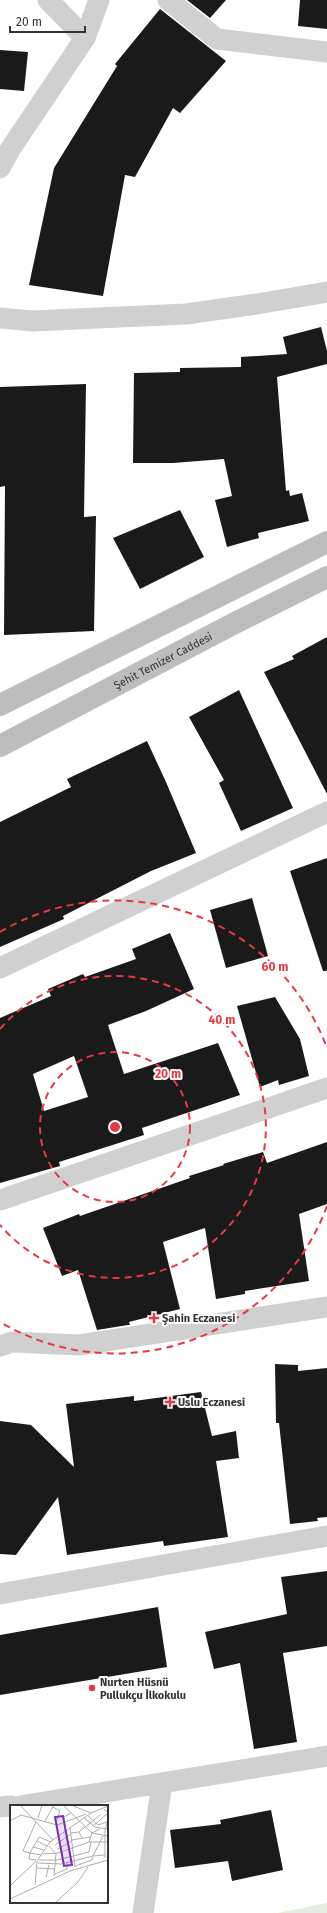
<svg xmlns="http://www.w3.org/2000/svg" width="327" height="1913" viewBox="0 0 327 1913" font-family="'Fira Sans',sans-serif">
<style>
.green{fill:#e6ecdf}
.building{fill:#1a1a1a;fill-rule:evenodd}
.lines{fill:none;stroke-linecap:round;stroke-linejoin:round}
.street{stroke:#d0d0d0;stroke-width:21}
.secondary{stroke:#bdbdbd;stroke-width:22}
.ring{fill:none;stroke:#e63946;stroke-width:2;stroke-dasharray:7 5}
.poi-dot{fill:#e63946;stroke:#fff;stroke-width:1.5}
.labels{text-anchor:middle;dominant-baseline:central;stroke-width:4;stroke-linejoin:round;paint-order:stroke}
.street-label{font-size:11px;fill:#333;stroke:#fff}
.poi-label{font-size:11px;font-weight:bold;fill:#333;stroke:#fff;text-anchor:start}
.inset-road{fill:none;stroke:#adadad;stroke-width:1}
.view{fill:#7b2cbf;fill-opacity:0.15;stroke:#7b2cbf;stroke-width:2}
.inset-edge{fill:none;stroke:#333;stroke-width:2}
.centre{fill:#e63946;stroke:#fff;stroke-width:2}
.ring-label{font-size:12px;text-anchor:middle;font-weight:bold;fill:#e63946;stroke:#fff;stroke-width:4;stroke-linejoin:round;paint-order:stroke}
</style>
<rect width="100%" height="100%" fill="#fff"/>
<path class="green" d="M 327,1903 L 327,1913 L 278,1913 Z"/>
<g class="building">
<path d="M 187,0 L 226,0 L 210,18 Z"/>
<path d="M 300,0 L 327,0 L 327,29 L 298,26 Z"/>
<path d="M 160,9 L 226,61 L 180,113 L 173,108 L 135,177 L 125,175 L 103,296 L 29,285 L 54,168 L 117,66 L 115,64 Z"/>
<path d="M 0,50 L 28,52 L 24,91 L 0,89 Z"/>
<path d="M 321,327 L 327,351 L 327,364 L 277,377 L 286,491 L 289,490 L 290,496 L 302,493 L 309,521 L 258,533 L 259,538 L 227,547 L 215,500 L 232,496 L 224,459 L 173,463 L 133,463 L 134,373 L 180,372 L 180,368 L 241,367 L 241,357 L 287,354 L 283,337 Z"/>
<path d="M 86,384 L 84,517 L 96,516 L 94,631 L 4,635 L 5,486 L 0,487 L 0,387 Z"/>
<path d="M 180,510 L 204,557 L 140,589 L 113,538 Z"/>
<path d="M 327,637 L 327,794 L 264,672 L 294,659 L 292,656 Z"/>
<path d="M 239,690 L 293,808 L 241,831 L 219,783 L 224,780 L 189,717 Z"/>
<path d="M 147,741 L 166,782 L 196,853 L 151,871 L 63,916 L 64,919 L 0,947 L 0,822 L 71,787 L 67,779 Z"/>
<path d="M 327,858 L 327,971 L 323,971 L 290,871 Z"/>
<path d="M 252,898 L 268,956 L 226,968 L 210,910 Z"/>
<path d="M 170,933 L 194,989 L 146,1011 L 108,1025 L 124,1074 L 218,1043 L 240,1095 L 142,1128 L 144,1135 L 59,1162 L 60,1166 L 0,1183 L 0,1018 L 51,996 L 48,989 L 83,974 L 85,977 L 136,959 L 132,949 ZM 74,1056 L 88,1097 L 44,1111 L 33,1074 Z"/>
<path d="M 275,997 L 300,1039 L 309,1076 L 279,1085 L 278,1080 L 260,1087 L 237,1006 Z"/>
<path d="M 327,1142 L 327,1204 L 299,1214 L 309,1281 L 245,1291 L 245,1294 L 216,1299 L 205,1228 L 163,1242 L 180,1309 L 129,1322 L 130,1325 L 128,1325 L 97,1330 L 78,1270 L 62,1276 L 43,1228 L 79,1214 L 80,1216 L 190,1178 L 189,1176 L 224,1165 L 223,1164 L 263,1152 L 267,1163 Z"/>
<path d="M 275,1364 L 298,1365 L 298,1371 L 327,1368 L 327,1517 L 317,1518 L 318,1521 L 290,1524 L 279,1423 L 276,1423 Z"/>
<path d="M 201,1392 L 212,1436 L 236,1431 L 239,1458 L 216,1461 L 228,1537 L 164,1546 L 163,1541 L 67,1555 L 58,1497 L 16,1555 L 0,1554 L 0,1421 L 31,1425 L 74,1467 L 66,1404 L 134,1396 L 134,1401 Z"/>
<path d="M 327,1571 L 327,1646 L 283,1653 L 297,1742 L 254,1749 L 240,1663 L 214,1669 L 205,1632 L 287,1614 L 281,1577 Z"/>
<path d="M 158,1607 L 167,1667 L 0,1695 L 0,1635 Z"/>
<path d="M 271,1810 L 283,1870 L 232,1881 L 228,1861 L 175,1868 L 170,1830 L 221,1824 L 220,1820 Z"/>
</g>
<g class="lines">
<g class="street">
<path d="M 48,0 L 85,38"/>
<path d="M 168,0 L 217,39 L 327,52"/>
<path d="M 0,168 L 11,148 L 85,38 L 99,0"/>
<path d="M 0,318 L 32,321 L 186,314 L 257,304 L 327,292"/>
<path d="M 0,968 L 327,812"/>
<path d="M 0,1200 L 327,1088"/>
<path d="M 0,1346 L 12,1342 L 79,1345 L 327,1307"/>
<path d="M 0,1594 L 327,1536"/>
<path d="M 20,1806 L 327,1756"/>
<path d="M 0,1807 L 11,1806"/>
<path d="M 143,1913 L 162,1783"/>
</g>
<g class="secondary">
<path d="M 0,705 L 327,542"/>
<path id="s1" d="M 0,746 L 233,624 L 327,577"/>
</g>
</g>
<g class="ring">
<circle cx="115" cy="1127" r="75"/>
<path d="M0 1029A151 151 0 1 1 0 1225"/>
<path d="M327 1206A226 226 0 0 1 0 1322M0 932A226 226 0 0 1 327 1048"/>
</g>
<g class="poi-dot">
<path d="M152 1312h4v4h4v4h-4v4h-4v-4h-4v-4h4z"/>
<path d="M168 1396h4v4h4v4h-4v4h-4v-4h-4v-4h4z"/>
<circle cx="92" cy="1688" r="4"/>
</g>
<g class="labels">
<g class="street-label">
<text stroke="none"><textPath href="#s1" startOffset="184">Şehit Temizer Caddesi</textPath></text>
</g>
<g class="poi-label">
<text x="162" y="1318">Şahin Eczanesi</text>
<text x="178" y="1402">Uslu Eczanesi</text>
<text x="100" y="1682">Nurten Hüsnü<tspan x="100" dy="13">Pullukçu İlkokulu</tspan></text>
</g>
</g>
<g transform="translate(10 1805)">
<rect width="98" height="98" fill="#fff"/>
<path class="inset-road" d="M 10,0 L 43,35M 53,0 L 82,28 L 98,31M 61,0 L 81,8 L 98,1M 43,2 L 50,6 L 45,20M 77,10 L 88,20 L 97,17M 48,11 L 54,12 L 61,8M 28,13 L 32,0M 74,13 L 85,22 L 98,24M 0,16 L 11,10 L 47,20 L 76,9M 35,16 L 44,0M 26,17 L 13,46 L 20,48 L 19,54 L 26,55M 83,21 L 98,8 L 94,4M 60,23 L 65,62M 69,27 L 90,10M 61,28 L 69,27 L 72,33M 93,31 L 83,51 L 95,50M 62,35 L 80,32M 27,36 L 23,42 L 34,45M 79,37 L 82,28 L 90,24M 45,40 L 61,29M 37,41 L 27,36 L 29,32 L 41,37M 39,41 L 46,49 L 44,71M 23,42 L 20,48 L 31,50M 48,44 L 62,36M 33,49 L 48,48 L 79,37 L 98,37M 95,53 L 95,25 L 98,14M 29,55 L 47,55 L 79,47 L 81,37M 28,58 L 51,59 L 83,51M 65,61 L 82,55 L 83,52M 27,63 L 45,64M 45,69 L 57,64 L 57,57M 36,72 L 39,60M 1,80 L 26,56M 25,80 L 27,56 L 40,37 L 81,8M 0,94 L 60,66 L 98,55M 45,98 L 68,77 L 78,62"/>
<path class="view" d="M 53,11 L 62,60 L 54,61 L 45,12 Z"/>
<rect width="98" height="98" class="inset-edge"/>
</g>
<circle cx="115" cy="1127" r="6" class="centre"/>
<g class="ring-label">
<text x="275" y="971">60 m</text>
<text x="222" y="1024">40 m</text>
<text x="168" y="1078">20 m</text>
</g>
<path d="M10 26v6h75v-6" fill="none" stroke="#333333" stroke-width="2"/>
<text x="16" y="26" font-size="12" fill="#333333" stroke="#ffffff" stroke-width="3" paint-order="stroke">20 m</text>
</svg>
